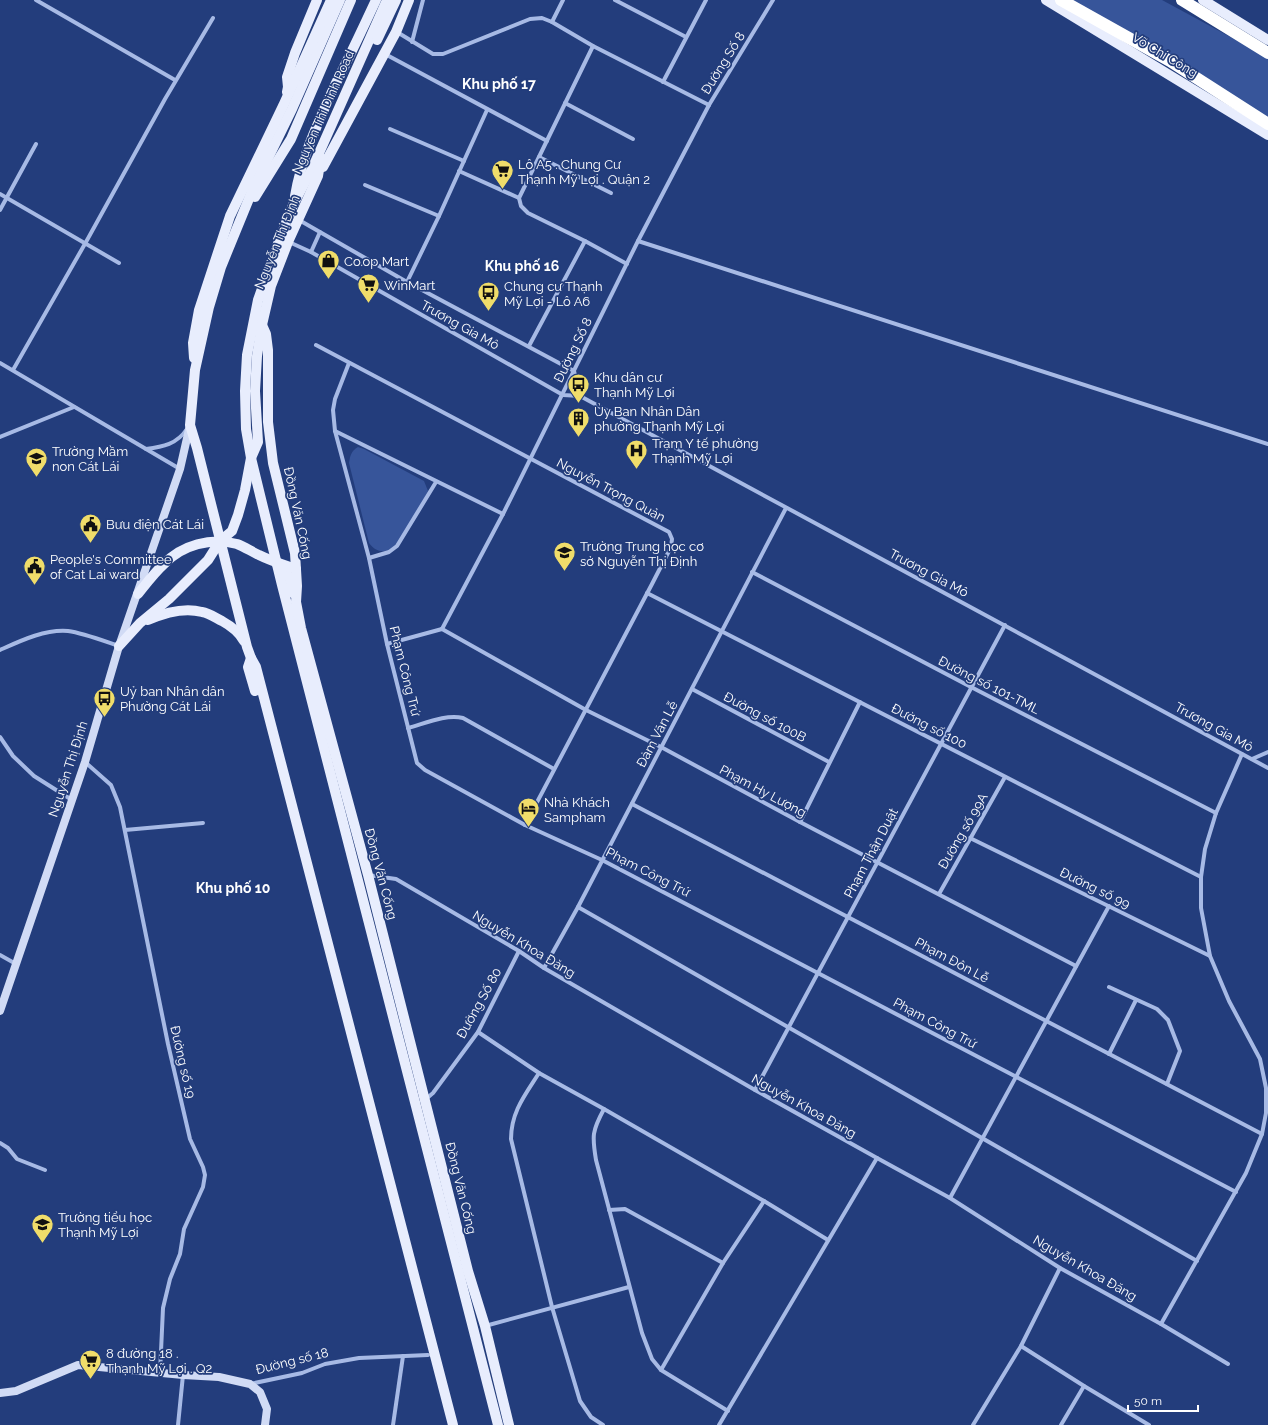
<svg xmlns="http://www.w3.org/2000/svg" width="1268" height="1425" viewBox="0 0 1268 1425" font-family="Raleway,sans-serif">
<style>
.green{fill:#37559a}
.lines{fill:none;stroke-linecap:round;stroke-linejoin:round}
.street{stroke:#a7bae5;stroke-width:4}
.secondary{stroke:#d1dbf5;stroke-width:8}
.primary{stroke:#e8edfd;stroke-width:10}
.highway{stroke:#fff;stroke-width:12}
.labels{text-anchor:middle;dominant-baseline:central;stroke-width:3.5;stroke-linejoin:round;paint-order:stroke}
.street-label{font-size:13px;fill:#fff;stroke:#233d7c}
.poi-label{font-size:13px;fill:#fff;stroke:#233d7c;text-anchor:start}
.neighbourhood-label{font-size:14px;font-weight:bold;fill:#fff;stroke:#233d7c}
</style>
<rect width="100%" height="100%" fill="#233d7c"/>
<g class="green">
<path d="M 1069,0 L 1162,0 L 1260,53 L 1268,58 L 1268,119 Z"/>
<path d="M 358,447 L 364,449 L 424,481 L 428,491 L 399,545 C 387,552 378,555 369,543 L 349,463 C 350,456 351,451 358,447 Z"/>
</g>
<g class="lines">
<g class="street">
<path d="M 36,0 L 175,80"/>
<path d="M 615,0 L 686,37"/>
<path d="M 552,22 L 563,0"/>
<path d="M 397,32 L 433,54 L 443,54 L 530,19 L 542,18 L 552,22 L 593,46 L 709,105"/>
<path d="M 412,42 L 423,0"/>
<path d="M 593,46 L 519,198 L 521,206 L 528,213 L 585,241 L 627,264"/>
<path d="M 385,54 L 547,141"/>
<path d="M 663,82 L 706,0"/>
<path d="M 565,103 L 633,139"/>
<path d="M 390,129 L 464,161"/>
<path d="M 539,157 L 611,193"/>
<path d="M 459,171 L 519,198"/>
<path d="M 365,185 L 439,216"/>
<path d="M 0,194 L 119,263"/>
<path d="M 0,210 L 36,144"/>
<path d="M 299,220 L 407,282 L 574,371 L 580,396"/>
<path d="M 638,241 L 1268,444"/>
<path d="M 289,242 L 311,252 L 563,395 L 580,396 L 1268,768"/>
<path d="M 311,252 L 320,232"/>
<path d="M 407,282 L 439,216 L 487,110"/>
<path d="M 316,345 L 669,532 L 672,539 L 671,547 L 652,584 L 525,825"/>
<path d="M 529,346 L 585,241"/>
<path d="M 0,363 L 180,469"/>
<path d="M 349,363 L 335,399 L 333,410 L 335,431 L 369,558 L 387,644 L 417,763 L 425,770 L 525,825 L 602,860 L 1236,1192"/>
<path d="M 13,370 L 86,242 L 165,99 L 213,18"/>
<path d="M 335,431 L 503,514"/>
<path d="M 0,437 L 74,407"/>
<path d="M 146,449 C 163,447 177,444 187,429"/>
<path d="M 369,558 L 389,552 L 397,546 L 436,482"/>
<path d="M 752,572 L 971,687 L 1216,813"/>
<path d="M 647,593 L 1201,877"/>
<path d="M 442,629 L 586,710 L 661,747 L 800,822 L 1076,966"/>
<path d="M 442,629 L 503,514 L 638,241 L 709,105 L 773,0"/>
<path d="M 387,644 L 442,629"/>
<path d="M 0,650 C 20,641 45,629 68,631 C 83,633 104,641 119,646"/>
<path d="M 692,689 L 829,762"/>
<path d="M 408,728 C 426,723 446,714 463,718 L 554,769"/>
<path d="M 0,737 L 13,756 L 34,776 L 72,800"/>
<path d="M 1252,759 L 1268,752"/>
<path d="M 85,762 L 111,785 L 120,807 L 168,1044 L 190,1139 L 203,1167 L 205,1175 L 203,1187 L 184,1229 L 180,1254 L 170,1279 L 163,1308 L 160,1373"/>
<path d="M 632,804 L 1262,1134"/>
<path d="M 800,822 L 860,702"/>
<path d="M 125,830 L 203,823"/>
<path d="M 970,838 L 1210,956"/>
<path d="M 368,875 L 396,879 L 519,951 L 544,968 L 755,1090 L 877,1158 L 950,1198 L 1060,1268 L 1161,1324 L 1228,1364"/>
<path d="M 939,894 L 1005,777"/>
<path d="M 578,907 L 1197,1261"/>
<path d="M 0,955 L 16,964"/>
<path d="M 544,968 L 578,907 L 786,508"/>
<path d="M 1109,987 L 1157,1009 L 1168,1020 L 1180,1051 L 1167,1084"/>
<path d="M 478,1032 L 539,1073 L 604,1109 L 764,1201 L 828,1240"/>
<path d="M 1109,1054 L 1136,1000"/>
<path d="M 539,1073 C 525,1095 511,1112 511,1139 L 552,1307 L 580,1401 L 591,1417 L 603,1425"/>
<path d="M 755,1090 L 1005,625"/>
<path d="M 426,1099 L 433,1093 L 478,1032 L 519,951"/>
<path d="M 604,1109 C 592,1131 592,1136 596,1160 L 642,1333 L 652,1359 L 661,1370 L 728,1411"/>
<path d="M 0,1143 L 8,1148 L 17,1159 L 45,1170"/>
<path d="M 950,1198 L 1109,906"/>
<path d="M 609,1210 L 625,1209 L 723,1263"/>
<path d="M 1161,1324 L 1246,1173 L 1262,1134 L 1266,1113 L 1266,1088 L 1260,1059 L 1229,1001 L 1210,956 L 1201,908 L 1201,877 L 1205,849 L 1216,813 L 1242,754"/>
<path d="M 485,1326 L 629,1287"/>
<path d="M 1021,1346 L 1084,1386 L 1149,1425"/>
<path d="M 661,1370 L 723,1263 L 764,1201"/>
<path d="M 250,1384 L 302,1373 L 325,1364 L 359,1358 L 428,1355"/>
<path d="M 178,1425 L 183,1375"/>
<path d="M 393,1425 L 403,1356"/>
<path d="M 719,1425 L 877,1158"/>
<path d="M 973,1425 L 1021,1346 L 1060,1268"/>
<path d="M 1061,1425 L 1084,1386"/>
</g>
<g class="secondary">
<path d="M 0,1011 L 85,762 L 119,646 L 180,469 L 190,425"/>
<path d="M 0,1393 L 16,1391 L 78,1365 L 183,1375 L 219,1377 L 250,1384 L 260,1392 L 267,1409 L 265,1425"/>
</g>
<g class="primary">
<path d="M 340,0 L 292,109 L 253,189 L 221,267 L 209,307 L 195,370 L 190,425 L 197,448 L 247,647 L 251,658 L 256,667 L 453,1425"/>
<path d="M 387,0 L 312,169 L 293,205 L 280,238 L 258,300 L 247,355 L 245,391 L 246,429 L 251,458 L 282,585 L 498,1425"/>
<path d="M 1046,0 L 1268,135"/>
<path d="M 1203,0 L 1268,40"/>
<path d="M 377,40 L 396,0"/>
<path d="M 287,92 L 288,87 L 287,77 L 295,53 L 317,0"/>
<path d="M 323,167 L 396,32 L 409,0"/>
<path d="M 295,196 C 302,155 319,121 336,83 C 350,56 363,28 376,0"/>
<path d="M 255,197 L 291,139 L 351,0"/>
<path d="M 262,325 L 266,334 L 268,350 L 268,422 L 273,463 L 295,553 L 297,586 L 296,602 L 301,628 L 368,875 L 468,1271 L 485,1326 L 509,1425"/>
<path d="M 194,358 L 193,343 L 199,310 L 230,216 L 283,106 L 331,0"/>
<path d="M 277,564 L 290,578 L 293,593"/>
<path d="M 138,594 C 146,584 154,573 164,564 C 182,545 211,537 237,544 C 245,547 252,552 259,555 C 271,561 284,565 296,569"/>
<path d="M 148,620 C 164,613 184,607 202,612 C 209,613 216,618 222,621 C 231,626 239,632 244,641"/>
<path d="M 119,646 L 140,623 L 169,599 L 208,560 L 220,541 L 232,531 L 238,515 L 245,490 L 251,458 L 258,442 L 255,391 L 257,356 L 262,325 L 271,286 L 288,242 L 318,176 L 321,158"/>
<path d="M 251,658 L 248,667 L 255,691"/>
</g>
<g class="highway">
<path d="M 1061,0 L 1170,61 L 1268,124"/>
<path d="M 1182,0 L 1268,53"/>
</g>
</g>
<defs>
<symbol id="supermarket-pin" viewBox="-11 -11 22 30"><path d="M0 17L-7.5 6A9.5 9.5 0 1 1 7.5 6Z" fill="#f0dd6a" stroke="#233d7c"/><path d="M-6-5.5h2.5l.6 2H6L4.5 2H-2.5L-4.4-4H-6ZM-1.5 3.2a1.3 1.3 0 1 0 .1 0ZM3 3.2a1.3 1.3 0 1 0 .1 0Z" fill="#111"/></symbol>
<symbol id="shop-pin" viewBox="-11 -11 22 30"><path d="M0 17L-7.5 6A9.5 9.5 0 1 1 7.5 6Z" fill="#f0dd6a" stroke="#233d7c"/><path d="M-5-2.5h2.3a2.7 3.5 0 0 1 5.4 0H5L5.5 6h-11ZM-1.5-2.5h3a1.5 2.3 0 0 0-3 0Z" fill="#111"/></symbol>
<symbol id="bus-pin" viewBox="-11 -11 22 30"><path d="M0 17L-7.5 6A9.5 9.5 0 1 1 7.5 6Z" fill="#f0dd6a" stroke="#233d7c"/><path d="M-5-6H5V4H4V6H2V4H-2V6H-4V4H-5ZM-3.5-4V0h7V-4ZM-3.5 1.2v1.5H-2V1.2ZM2 1.2v1.5H3.5V1.2Z" fill="#111"/></symbol>
<symbol id="building-pin" viewBox="-11 -11 22 30"><path d="M0 17L-7.5 6A9.5 9.5 0 1 1 7.5 6Z" fill="#f0dd6a" stroke="#233d7c"/><path d="M-4-6H4V6H1V3H-1V6H-4ZM-2.5-4.3h1.7v1.8h-1.7ZM.8-4.3h1.7v1.8H.8ZM-2.5-1h1.7V.8h-1.7ZM.8-1h1.7V.8H.8Z" fill="#111"/></symbol>
<symbol id="hospital-pin" viewBox="-11 -11 22 30"><path d="M0 17L-7.5 6A9.5 9.5 0 1 1 7.5 6Z" fill="#f0dd6a" stroke="#233d7c"/><path d="M-5-5h3v3.5h4V-5h3V5h-3V1.5h-4V5h-3Z" fill="#111"/></symbol>
<symbol id="school-pin" viewBox="-11 -11 22 30"><path d="M0 17L-7.5 6A9.5 9.5 0 1 1 7.5 6Z" fill="#f0dd6a" stroke="#233d7c"/><path d="M0-5L7-2L0 1L-7-2ZM-4 1L0 2.5L4 1V4Q0 6-4 4Z" fill="#111"/></symbol>
<symbol id="civic-pin" viewBox="-11 -11 22 30"><path d="M0 17L-7.5 6A9.5 9.5 0 1 1 7.5 6Z" fill="#f0dd6a" stroke="#233d7c"/><path d="M-.6-6.5H3V-4.5H.6V-3L4-1V1h2V6H-6V1h2V-1L-.6-3ZM-1.2 2.5V6h2.4V2.5Z" fill="#111"/></symbol>
<symbol id="hotel-pin" viewBox="-11 -11 22 30"><path d="M0 17L-7.5 6A9.5 9.5 0 1 1 7.5 6Z" fill="#f0dd6a" stroke="#233d7c"/><path d="M-6-4.5h1.5V1H6V5H4.5V3h-9V5H-6ZM-4 0a1.8 1.8 0 1 1 3.6 0ZM.5 0V-2.5h3Q6-2.5 6 0Z" fill="#111"/></symbol>
</defs>
<g fill-rule="evenodd">
<use href="#supermarket-pin" x="490" y="158" width="25" height="34"/>
<use href="#shop-pin" x="316" y="248" width="25" height="34"/>
<use href="#supermarket-pin" x="356" y="272" width="25" height="34"/>
<use href="#bus-pin" x="476" y="280" width="25" height="34"/>
<use href="#bus-pin" x="566" y="372" width="25" height="34"/>
<use href="#building-pin" x="566" y="406" width="25" height="34"/>
<use href="#hospital-pin" x="624" y="438" width="25" height="34"/>
<use href="#school-pin" x="24" y="446" width="25" height="34"/>
<use href="#civic-pin" x="78" y="512" width="25" height="34"/>
<use href="#school-pin" x="552" y="540" width="25" height="34"/>
<use href="#civic-pin" x="22" y="554" width="25" height="34"/>
<use href="#bus-pin" x="92" y="686" width="25" height="34"/>
<use href="#hotel-pin" x="516" y="796" width="25" height="34"/>
<use href="#school-pin" x="30" y="1212" width="25" height="34"/>
<use href="#supermarket-pin" x="78" y="1348" width="25" height="34"/>
</g>
<g class="labels">
<g class="street-label">
<text transform="translate(1165 55) rotate(31)">Võ Chí Công</text>
<text transform="translate(723 63) rotate(-58)">Đường Số 8</text>
<text transform="translate(323 112) rotate(-66)">Nguyen Thi Dinh Road</text>
<text transform="translate(277 242) rotate(-68)">Nguyễn Thị Định</text>
<text transform="translate(460 325) rotate(29)">Trương Gia Mô</text>
<text transform="translate(573 350) rotate(-64)">Đường Số 8</text>
<text transform="translate(611 490) rotate(28)">Nguyễn Trọng Quản</text>
<text transform="translate(298 513) rotate(78)">Đồng Văn Cống</text>
<text transform="translate(929 573) rotate(28)">Trương Gia Mô</text>
<text transform="translate(405 671) rotate(76)">Phạm Công Trứ</text>
<text transform="translate(989 685) rotate(27)">Đường số 101-TML</text>
<text transform="translate(765 717) rotate(28)">Đường số 100B</text>
<text transform="translate(929 726) rotate(27)">Đường số 100</text>
<text transform="translate(1214 727) rotate(29)">Trương Gia Mô</text>
<text transform="translate(657 734) rotate(-62)">Đàm Văn Lễ</text>
<text transform="translate(68 769) rotate(-72)">Nguyễn Thị Định</text>
<text transform="translate(763 791) rotate(28)">Phạm Hy Lượng</text>
<text transform="translate(963 831) rotate(-60)">Đường số 99A</text>
<text transform="translate(871 853) rotate(-62)">Phạm Thận Duật</text>
<text transform="translate(648 872) rotate(27)">Phạm Công Trứ</text>
<text transform="translate(381 874) rotate(75)">Đồng Văn Cống</text>
<text transform="translate(1095 888) rotate(26)">Đường số 99</text>
<text transform="translate(524 944) rotate(31)">Nguyễn Khoa Đăng</text>
<text transform="translate(952 960) rotate(28)">Phạm Đôn Lễ</text>
<text transform="translate(479 1003) rotate(-61)">Đường Số 80</text>
<text transform="translate(935 1023) rotate(28)">Phạm Công Trứ</text>
<text transform="translate(183 1062) rotate(77)">Đường số 19</text>
<text transform="translate(804 1106) rotate(29)">Nguyễn Khoa Đăng</text>
<text transform="translate(461 1188) rotate(76)">Đồng Văn Cống</text>
<text transform="translate(1085 1268) rotate(30)">Nguyễn Khoa Đăng</text>
<text transform="translate(292 1361) rotate(-14)">Đường số 18</text>
</g>
<g class="poi-label">
<text x="518" y="164">Lô A5 . Chung Cư<tspan x="518" dy="15">Thạnh Mỹ Lợi . Quận 2</tspan></text>
<text x="344" y="261">Co.op Mart</text>
<text x="384" y="285">WinMart</text>
<text x="504" y="286">Chung cư Thạnh<tspan x="504" dy="15">Mỹ Lợi - Lô A6</tspan></text>
<text x="594" y="377">Khu dân cư<tspan x="594" dy="15">Thạnh Mỹ Lợi</tspan></text>
<text x="594" y="411">Ủy Ban Nhân Dân<tspan x="594" dy="15">phường Thạnh Mỹ Lợi</tspan></text>
<text x="652" y="443">Trạm Y tế phường<tspan x="652" dy="15">Thạnh Mỹ Lợi</tspan></text>
<text x="52" y="451">Trường Mầm<tspan x="52" dy="15">non Cát Lái</tspan></text>
<text x="106" y="524">Bưu điện Cát Lái</text>
<text x="580" y="546">Trường Trung học cơ<tspan x="580" dy="15">sở Nguyễn Thị Định</tspan></text>
<text x="50" y="559">People's Committee<tspan x="50" dy="15">of Cat Lai ward</tspan></text>
<text x="120" y="691">Uỷ ban Nhân dân<tspan x="120" dy="15">Phường Cát Lái</tspan></text>
<text x="544" y="802">Nhà Khách<tspan x="544" dy="15">Sampham</tspan></text>
<text x="58" y="1217">Trường tiểu học<tspan x="58" dy="15">Thạnh Mỹ Lợi</tspan></text>
<text x="106" y="1353">8 đường 18 .<tspan x="106" dy="15">Thạnh Mỹ Lợi . Q2</tspan></text>
</g>
<g class="neighbourhood-label">
<text x="499" y="84">Khu phố 17</text>
<text x="522" y="266">Khu phố 16</text>
<text x="233" y="888">Khu phố 10</text>
</g>
</g>
<path d="M1128 1405v6h70v-6" fill="none" stroke="#ffffff" stroke-width="2"/>
<text x="1134" y="1405" font-size="12" fill="#ffffff" stroke="#233d7c" stroke-width="3" paint-order="stroke">50 m</text>
</svg>
